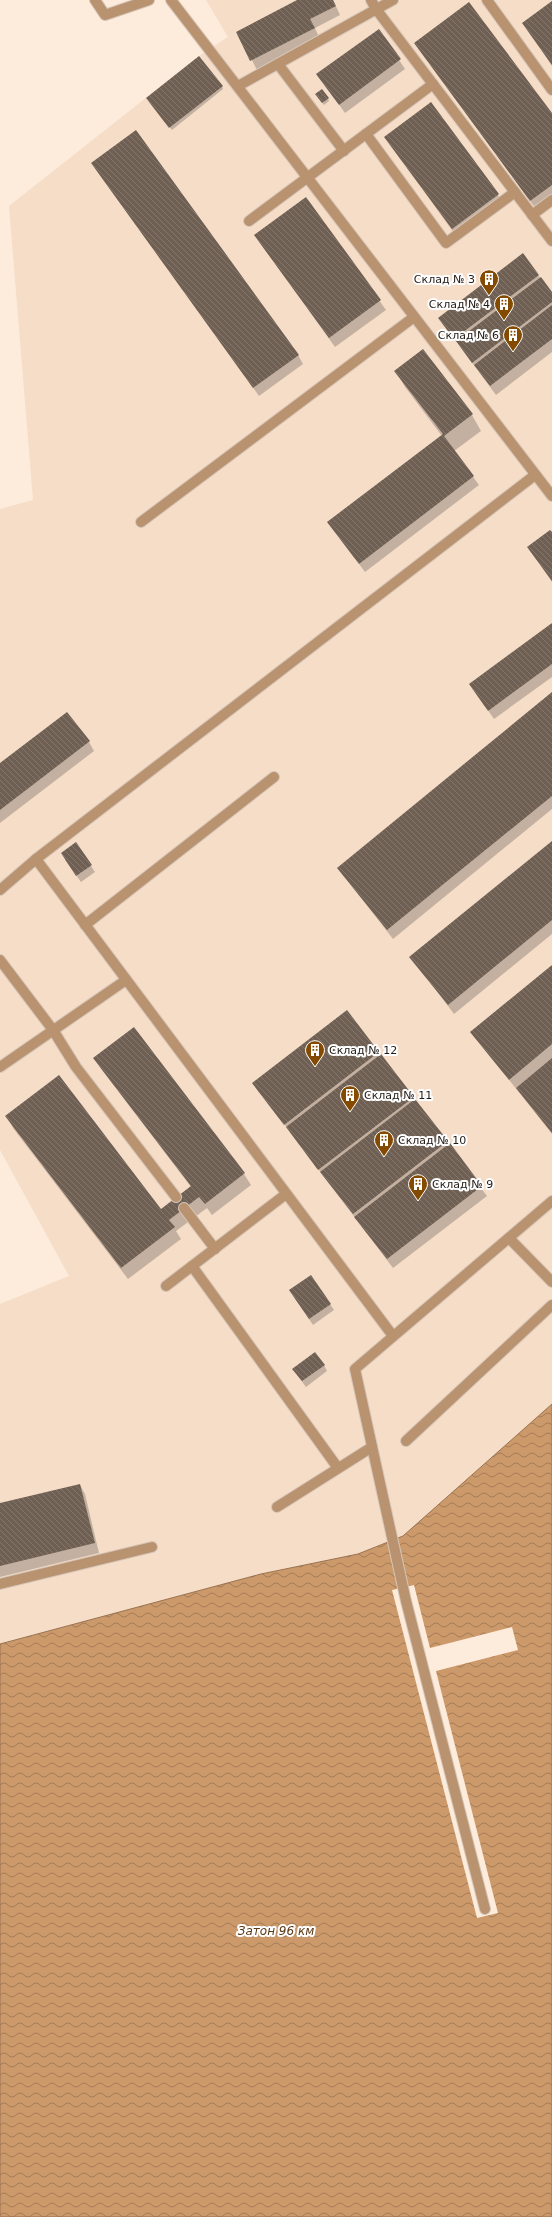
<svg xmlns="http://www.w3.org/2000/svg" width="552" height="2217" viewBox="0 0 552 2217" font-family="'DejaVu Sans',sans-serif">
<style>
.built{fill:#f5ddc8}
.water{fill:url(#water-waves);stroke:#997351}
.pier{fill:#fdebdb}
.shadow{fill:#0003}
.building{fill:url(#building-back-hatch)}
.lines{fill:none;stroke-linecap:round;stroke-linejoin:round}
.minor-casing{stroke:#d5c6b8;stroke-width:12}
.minor{stroke:#b99270;stroke-width:10}
.labels{text-anchor:middle;dominant-baseline:central;stroke-width:4;stroke-linejoin:round;paint-order:stroke}
.poi-label{font-size:11px;fill:#211b16;stroke:#fff;text-anchor:start}
.water-label{font-size:12px;font-style:italic;fill:#5b3814;stroke:#fff}
</style>
<defs>
<pattern id="water-waves" width="16" height="10" patternUnits="userSpaceOnUse"><rect width="16" height="10" fill="#cc996a"/><path d="M0 5q4-4 8 0t8 0" fill="none" stroke="#a57c56"/></pattern>
<pattern id="building-back-hatch" width="6" height="6" patternUnits="userSpaceOnUse"><rect width="6" height="6" fill="#6f6053"/><path d="M-1 5l2 2M0 0l6 6M5-1l2 2" fill="none" stroke="#82776c"/></pattern>
</defs>
<rect width="100%" height="100%" fill="#fdebdb"/>
<path class="built" d="M 206,0 L 552,0 L 552,1404 L 403,1536 L 358,1554 L 261,1574 L 0,1644 L 0,1304 L 69,1276 L 0,1150 L 0,509 L 33,500 L 9,206 L 199,56 L 228,37 Z"/>
<path class="water" d="M 552,1404 L 552,2217 L 0,2217 L 0,1644 L 261,1574 L 358,1554 L 403,1536 Z"/>
<path class="pier" d="M 414,1585 L 430,1648 L 512,1627 L 518,1650 L 436,1671 L 498,1913 L 477,1918 L 392,1590 Z"/>
<g class="shadow">
<path d="M 299,0 L 333,0 L 340,15 L 315,28 L 319,37 L 257,70 L 237,32 Z"/>
<path d="M 552,3 L 552,66 L 523,23 Z"/>
<path d="M 379,30 L 405,69 L 345,113 L 318,75 Z"/>
<path d="M 415,43 L 552,115 L 552,198 L 536,209 Z"/>
<path d="M 222,86 L 223,89 L 172,130 L 149,101 Z"/>
<path d="M 318,97 L 328,98 L 329,101 L 324,105 Z"/>
<path d="M 385,137 L 498,195 L 505,206 L 459,240 Z"/>
<path d="M 92,163 L 298,355 L 303,364 L 259,396 Z"/>
<path d="M 306,198 L 386,310 L 335,347 L 261,244 Z"/>
<path d="M 538,275 L 552,293 L 552,352 L 496,395 L 439,318 Z"/>
<path d="M 396,371 L 472,415 L 481,431 L 454,451 L 479,485 L 365,572 L 328,522 L 442,436 L 405,387 Z"/>
<path d="M 552,534 L 552,582 L 528,547 Z"/>
<path d="M 552,624 L 552,677 L 494,719 L 476,693 Z"/>
<path d="M 552,694 L 552,809 L 393,939 L 338,868 Z"/>
<path d="M 89,742 L 94,751 L 0,823 L 0,765 Z"/>
<path d="M 552,842 L 552,934 L 454,1014 L 411,957 Z"/>
<path d="M 76,844 L 95,872 L 81,882 L 65,860 Z"/>
<path d="M 552,966 L 552,1134 L 471,1032 Z"/>
<path d="M 347,1011 L 487,1196 L 393,1268 L 253,1083 Z"/>
<path d="M 134,1029 L 244,1174 L 251,1185 L 212,1215 L 207,1208 L 176,1231 L 181,1239 L 128,1279 L 13,1128 L 7,1116 L 161,1210 L 191,1187 L 102,1070 L 95,1059 Z"/>
<path d="M 294,1297 L 330,1304 L 334,1310 L 313,1325 Z"/>
<path d="M 324,1365 L 327,1371 L 306,1387 L 297,1375 Z"/>
<path d="M 80,1485 L 85,1494 L 99,1553 L 0,1577 L 0,1504 Z"/>
</g>
<g class="building">
<path d="M 297,0 L 333,0 L 336,6 L 310,19 L 315,28 L 250,61 L 236,32 Z"/>
<path d="M 552,1 L 552,65 L 522,23 Z"/>
<path d="M 469,2 L 552,113 L 552,185 L 530,201 L 414,43 Z"/>
<path d="M 379,29 L 401,59 L 339,105 L 316,74 Z"/>
<path d="M 199,56 L 223,86 L 169,128 L 146,98 Z"/>
<path d="M 322,89 L 329,98 L 322,103 L 315,94 Z"/>
<path d="M 431,102 L 499,194 L 452,229 L 384,137 Z"/>
<path d="M 136,130 L 299,355 L 253,388 L 91,163 Z"/>
<path d="M 306,197 L 381,300 L 329,338 L 254,235 Z"/>
<path d="M 523,253 L 539,275 L 454,339 L 438,318 Z"/>
<path d="M 541,277 L 552,292 L 552,302 L 472,363 L 456,341 Z"/>
<path d="M 552,305 L 552,339 L 490,386 L 474,365 Z"/>
<path d="M 423,349 L 473,414 L 444,436 L 474,476 L 359,564 L 327,522 L 443,434 L 394,371 Z"/>
<path d="M 550,530 L 552,532 L 552,581 L 527,547 Z"/>
<path d="M 552,623 L 552,664 L 488,711 L 469,684 Z"/>
<path d="M 552,692 L 552,796 L 387,930 L 337,868 Z"/>
<path d="M 67,712 L 90,741 L 0,810 L 0,763 Z"/>
<path d="M 552,841 L 552,920 L 448,1005 L 409,957 Z"/>
<path d="M 76,842 L 92,865 L 76,876 L 61,853 Z"/>
<path d="M 552,965 L 552,1044 L 509,1080 L 470,1032 Z"/>
<path d="M 347,1010 L 379,1052 L 284,1125 L 252,1083 Z"/>
<path d="M 134,1027 L 245,1173 L 205,1204 L 199,1197 L 169,1220 L 175,1227 L 121,1268 L 5,1116 L 59,1075 L 161,1209 L 191,1186 L 93,1058 Z"/>
<path d="M 381,1054 L 414,1097 L 318,1170 L 286,1127 Z"/>
<path d="M 552,1058 L 552,1133 L 516,1088 Z"/>
<path d="M 415,1099 L 448,1141 L 353,1214 L 320,1172 Z"/>
<path d="M 450,1143 L 482,1186 L 387,1259 L 354,1217 Z"/>
<path d="M 311,1275 L 331,1304 L 309,1319 L 289,1290 Z"/>
<path d="M 315,1352 L 325,1365 L 302,1381 L 292,1369 Z"/>
<path d="M 80,1484 L 95,1543 L 0,1566 L 0,1503 Z"/>
</g>
<g class="lines">
<defs>
<g id="minor">
<path d="M 95,0 L 105,15 L 149,0"/>
<path d="M 171,0 L 552,496"/>
<path d="M 371,0 L 376,9 L 552,241"/>
<path d="M 487,0 L 552,90"/>
<path d="M 278,64 L 344,151"/>
<path d="M 238,86 L 393,0"/>
<path d="M 366,134 L 446,243 L 515,192"/>
<path d="M 532,215 L 552,200"/>
<path d="M 249,221 L 433,84"/>
<path d="M 141,522 L 414,317"/>
<path d="M 36,859 L 393,1336"/>
<path d="M 0,890 L 36,859 L 535,475"/>
<path d="M 85,925 L 274,777"/>
<path d="M 0,960 L 53,1030 L 76,1067 L 176,1197"/>
<path d="M 0,1067 L 126,980"/>
<path d="M 184,1208 L 215,1249"/>
<path d="M 509,1238 L 552,1282"/>
<path d="M 192,1266 L 338,1468"/>
<path d="M 166,1286 L 286,1194"/>
<path d="M 406,1441 L 552,1305"/>
<path d="M 277,1507 L 372,1447"/>
<path d="M 0,1584 L 152,1547"/>
<path d="M 485,1909 L 406,1601 L 355,1369 L 552,1201"/>
</g>
</defs>
<use href="#minor" class="minor-casing"/>
<use href="#minor" class="minor"/>
</g>
<defs>
<symbol id="building-pin" viewBox="-11 -11 22 30"><path d="M0 17L-7.5 6A9.5 9.5 0 1 1 7.5 6Z" fill="#844a00" stroke="#fff"/><path d="M-4-6H4V6H1V3H-1V6H-4ZM-2.5-4.3h1.7v1.8h-1.7ZM.8-4.3h1.7v1.8H.8ZM-2.5-1h1.7V.8h-1.7ZM.8-1h1.7V.8H.8Z" fill="#fff"/></symbol>
</defs>
<g fill-rule="evenodd">
<use href="#building-pin" x="478" y="268" width="22" height="30"/>
<use href="#building-pin" x="493" y="293" width="22" height="30"/>
<use href="#building-pin" x="502" y="324" width="22" height="30"/>
<use href="#building-pin" x="304" y="1039" width="22" height="30"/>
<use href="#building-pin" x="339" y="1084" width="22" height="30"/>
<use href="#building-pin" x="373" y="1129" width="22" height="30"/>
<use href="#building-pin" x="407" y="1173" width="22" height="30"/>
</g>
<g class="labels">
<g class="poi-label">
<text x="475" y="279" text-anchor="end">Склад № 3</text>
<text x="490" y="304" text-anchor="end">Склад № 4</text>
<text x="499" y="335" text-anchor="end">Склад № 6</text>
<text x="329" y="1050">Склад № 12</text>
<text x="364" y="1095">Склад № 11</text>
<text x="398" y="1140">Склад № 10</text>
<text x="432" y="1184">Склад № 9</text>
</g>
<g class="water-label">
<text x="276" y="1931">Затон 96 км</text>
</g>
</g>
</svg>
